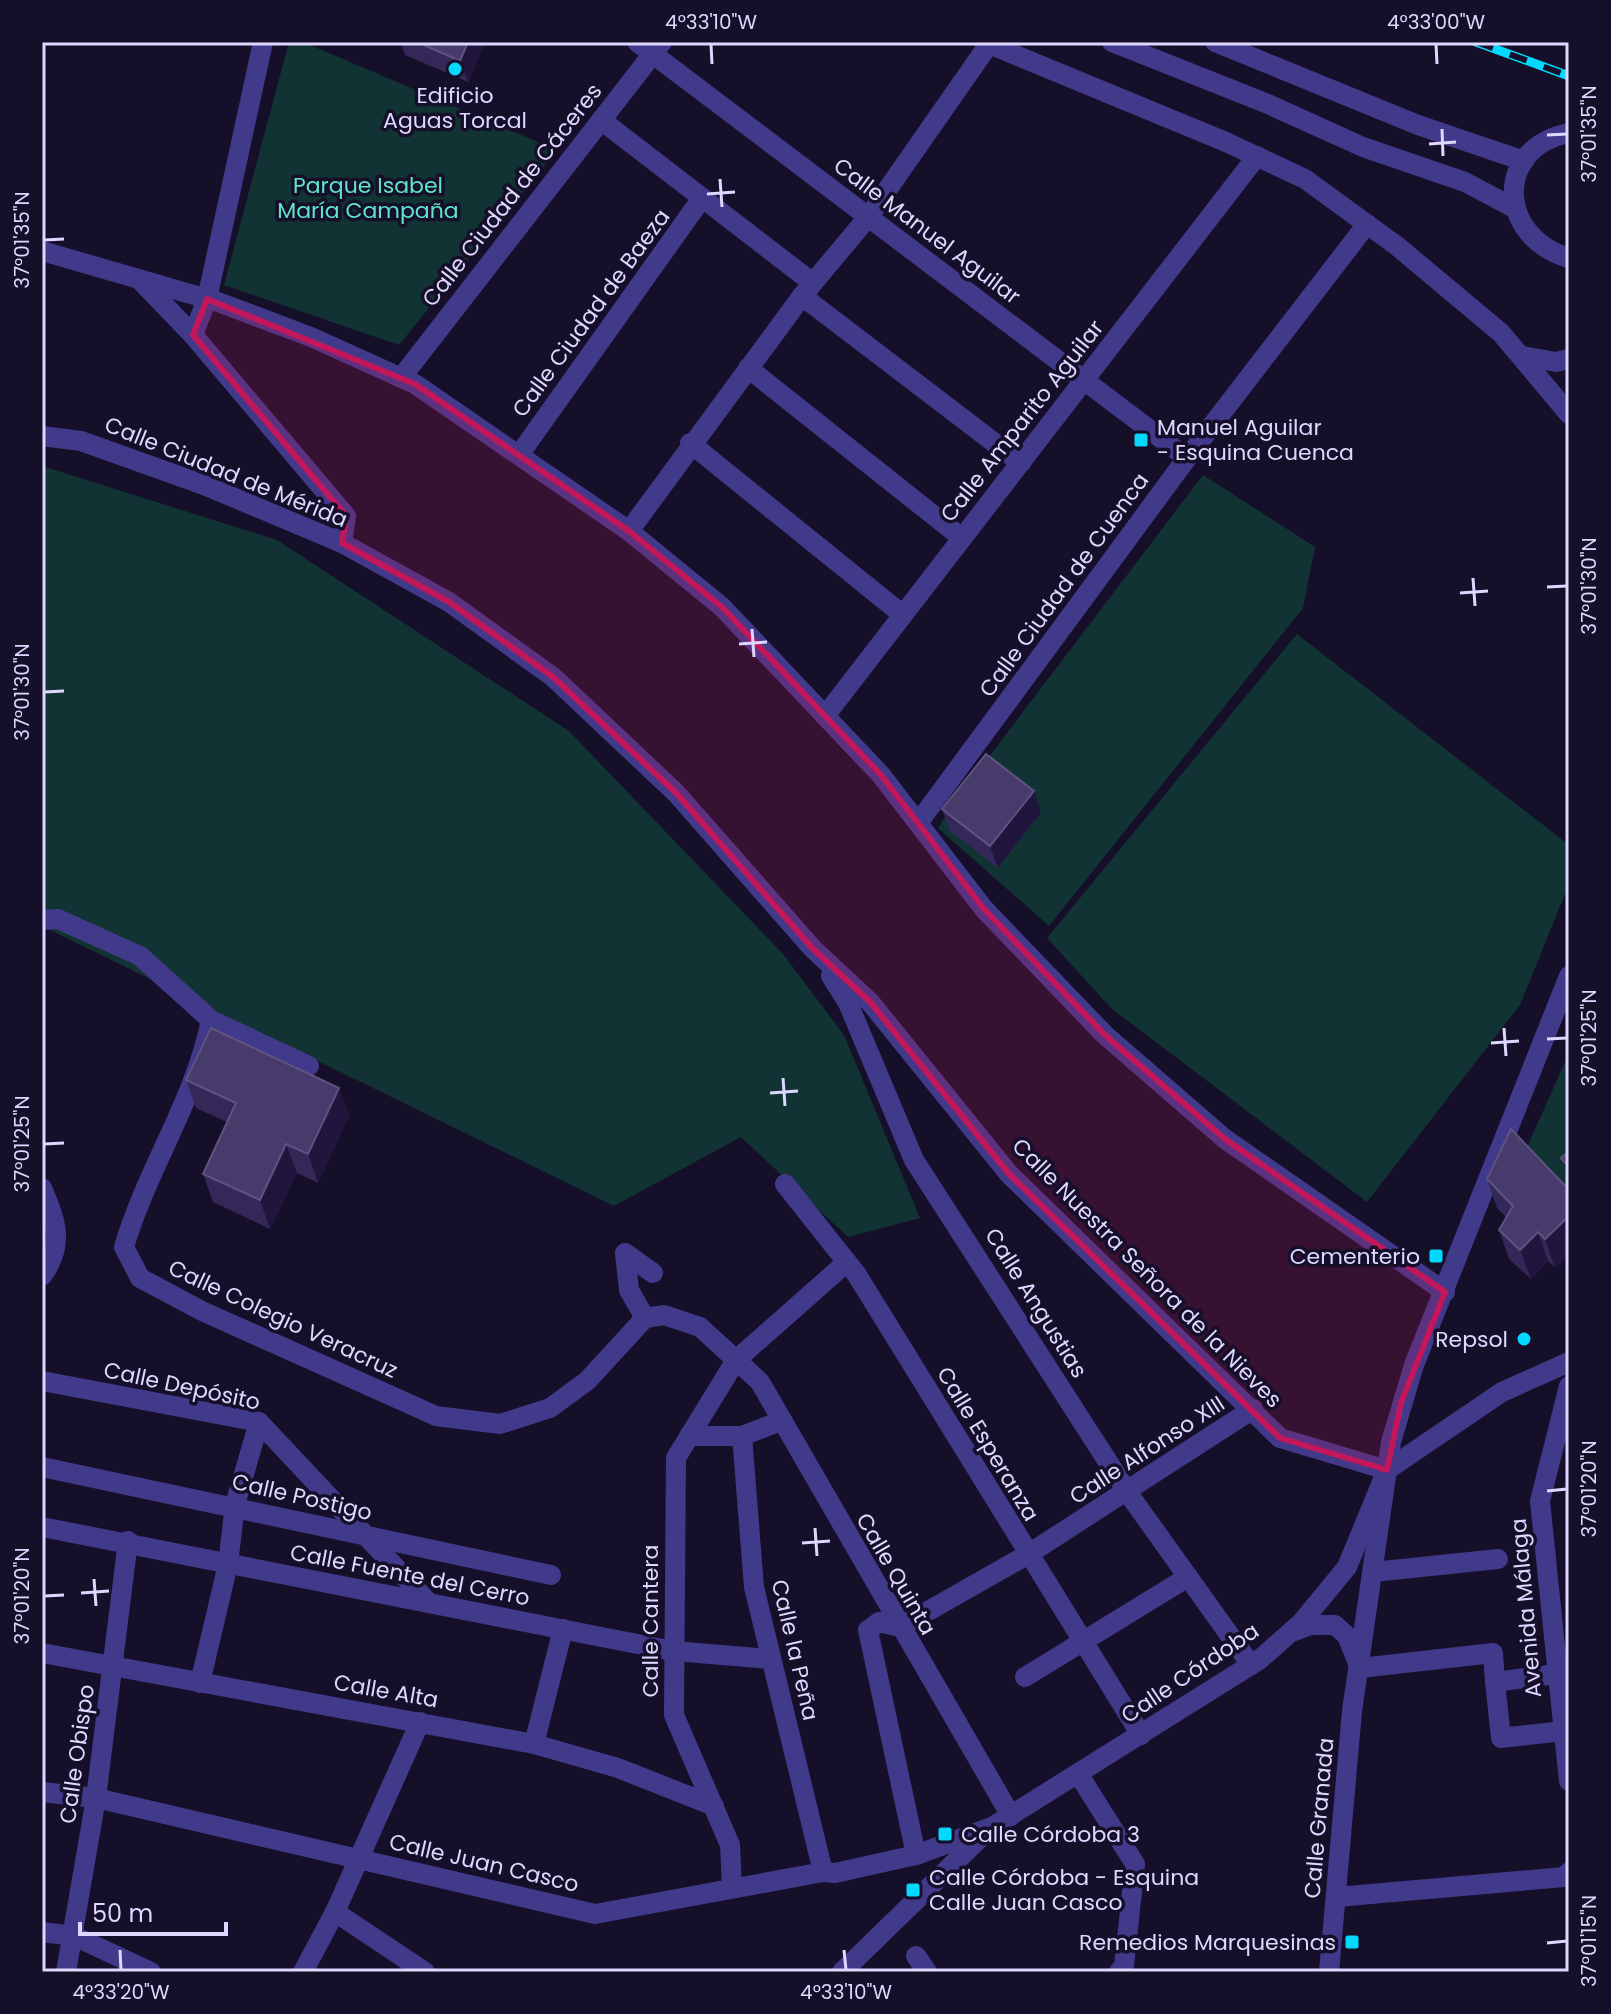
<svg xmlns="http://www.w3.org/2000/svg" width="1611" height="2014" viewBox="0 0 1611 2014" font-family="Poppins,sans-serif">
<style>
.green{fill:#123333}
.lines{fill:none;stroke-linecap:round;stroke-linejoin:round}
.minor{stroke:#413989;stroke-width:20}
.rail-casing{stroke:#03d8ff;stroke-width:9}
.rail{stroke:#150f29;stroke-width:6;stroke-dasharray:18;stroke-linecap:butt}
.wall{fill:#342858}
.shaded-wall{fill:#20163d}
.building{fill:#463b6a;stroke:#5e5381;stroke-width:2}
.marked{fill:#c2185b;fill-opacity:0.2;stroke:#c2185b;stroke-width:6;stroke-linejoin:round}
.ticks{fill:none;stroke:#ded7ff;stroke-width:3}
.poi-dot{fill:#03d8ff;stroke:#150f29;stroke-width:3}
.labels{text-anchor:middle;dominant-baseline:central;stroke-width:7;stroke-linejoin:round;paint-order:stroke}
.poi-label{font-size:22px;fill:#ded7ff;stroke:#150f29;text-anchor:start}
.park-label{font-size:22px;fill:#5ee4ca;stroke:#150f29}
.street-label{font-size:22px;fill:#ded7ff;stroke:#150f29}
.neatline{fill:none;stroke:#ded7ff;stroke-width:3}
.ticks-label{font-size:20px;text-anchor:middle;fill:#ded7ff}
</style>
<rect width="100%" height="100%" fill="#150f29"/>
<g class="green">
<path d="M 289,42 L 303,42 L 557,150 L 399,345 L 224,285 Z"/>
<path d="M 42,466 L 277,540 L 569,731 L 783,954 L 844,1035 L 920,1218 L 848,1237 L 741,1137 L 614,1206 L 42,926 Z"/>
<path d="M 1203,475 L 1315,547 L 1303,608 L 1049,926 L 938,828 L 953,804 Z"/>
<path d="M 1297,634 L 1569,845 L 1569,884 L 1520,1005 L 1367,1202 L 1112,1009 L 1047,938 Z"/>
<path d="M 1569,1053 L 1569,1199 L 1524,1154 Z"/>
</g>
<g class="lines">
<g class="minor">
<path d="M 637,42 L 1187,458"/>
<path d="M 984,42 L 1226,142 L 1305,179 L 1397,246 L 1501,333 L 1569,414"/>
<path d="M 1112,42 L 1268,104 L 1363,147 L 1465,182 L 1514,208"/>
<path d="M 1215,42 L 1418,125 L 1524,161"/>
<path d="M 601,120 L 813,283"/>
<path d="M 1569,133 C 1493,148 1498,238 1569,258"/>
<path d="M 42,251 L 218,302 L 311,337 L 415,384 L 629,531 L 722,607 L 881,775 L 984,909 L 1105,1035 L 1225,1139 L 1445,1292"/>
<path d="M 140,280 L 193,335 L 346,516 L 342,543"/>
<path d="M 802,296 L 1021,463"/>
<path d="M 193,335 L 207,299 L 263,42"/>
<path d="M 1521,356 L 1556,362 L 1569,359"/>
<path d="M 748,368 L 962,538"/>
<path d="M 401,378 L 662,42"/>
<path d="M 42,436 L 81,441 L 204,485 L 342,543 L 449,602 L 553,677 L 676,793 L 813,949 L 870,1002 L 1009,1174 L 1280,1438 L 1387,1470"/>
<path d="M 690,443 L 903,615"/>
<path d="M 519,455 L 702,198"/>
<path d="M 629,531 L 802,296 L 869,216 L 989,44"/>
<path d="M 825,716 L 1257,156"/>
<path d="M 918,823 L 1187,458 L 1367,224"/>
<path d="M 42,920 L 58,919 L 140,956 L 211,1020"/>
<path d="M 831,976 L 848,1003 L 914,1160 L 1128,1493 L 1251,1665"/>
<path d="M 309,1066 L 211,1020 C 195,1100 147,1169 124,1247 L 140,1278 L 202,1311 L 436,1416 L 500,1424 L 550,1408 L 587,1381 L 645,1318 L 664,1315 L 700,1327 L 760,1382 L 1011,1816"/>
<path d="M 785,1184 L 857,1275 L 1141,1735"/>
<path d="M 42,1188 C 56,1221 65,1244 42,1276"/>
<path d="M 645,1318 L 629,1290 L 625,1253 L 653,1273"/>
<path d="M 42,1381 L 259,1422 L 429,1603"/>
<path d="M 1569,1386 L 1540,1501 L 1569,1781"/>
<path d="M 689,1436 L 742,1436 L 781,1421"/>
<path d="M 742,1436 L 754,1587 L 823,1872"/>
<path d="M 42,1467 L 551,1575"/>
<path d="M 1387,1470 L 1502,1392 L 1569,1362"/>
<path d="M 42,1527 L 673,1651 L 771,1659"/>
<path d="M 1373,1572 L 1498,1559"/>
<path d="M 900,1627 L 1027,1555 L 1253,1409"/>
<path d="M 900,1627 L 879,1622 L 868,1630 L 916,1855"/>
<path d="M 1295,1631 L 1311,1625 L 1335,1625 L 1347,1636 L 1360,1668 L 1493,1653 L 1495,1682"/>
<path d="M 42,1653 L 534,1744 L 618,1768 L 714,1806"/>
<path d="M 1556,1674 L 1495,1682 L 1501,1738 L 1563,1731"/>
<path d="M 1025,1677 L 1188,1577"/>
<path d="M 200,1683 L 228,1564 L 235,1505 L 259,1422"/>
<path d="M 534,1744 L 563,1629"/>
<path d="M 1079,1775 L 1135,1864 L 1124,1966 L 1119,1972"/>
<path d="M 42,1792 L 96,1798 L 595,1914 L 823,1872 L 835,1873 L 916,1855 L 992,1827 L 1259,1660 L 1301,1623 L 1347,1567 L 1387,1470"/>
<path d="M 732,1888 L 730,1845 L 674,1715 L 676,1458 L 736,1360 L 847,1262"/>
<path d="M 1337,1897 L 1564,1877 L 1569,1872"/>
<path d="M 335,1912 L 425,1972"/>
<path d="M 42,1932 L 74,1936 L 151,1972"/>
<path d="M 916,1956 L 927,1972"/>
<path d="M 66,1972 L 96,1798 L 128,1541"/>
<path d="M 303,1972 L 335,1912 L 420,1722"/>
<path d="M 842,1972 L 986,1832"/>
<path d="M 1329,1972 L 1352,1711 L 1391,1442 L 1414,1365 L 1569,976"/>
</g>
<defs>
<path id="rail" d="M 1476,42 L 1569,76"/>
</defs>
<use href="#rail" class="rail-casing"/>
<use href="#rail" class="rail"/>
</g>
<g class="wall">
<path d="M 401,42 L 485,42 L 468,82 L 405,55 Z"/>
<path d="M 942,809 L 1041,812 L 998,868 L 950,831 Z"/>
<path d="M 186,1080 L 339,1088 L 349,1116 L 318,1183 L 297,1173 L 270,1229 L 213,1202 L 203,1174 L 227,1122 L 196,1108 Z"/>
<path d="M 1511,1129 L 1555,1268 L 1548,1261 L 1531,1279 L 1509,1259 L 1499,1230 L 1506,1217 L 1497,1208 L 1487,1179 Z"/>
</g>
<g class="shaded-wall">
<path d="M 468,42 L 485,42 L 468,82 L 460,61 Z"/>
<path d="M 1034,791 L 1041,812 L 998,868 L 990,846 Z"/>
<path d="M 339,1088 L 349,1116 L 318,1183 L 308,1154 Z"/>
<path d="M 286,1144 L 297,1173 L 270,1229 L 260,1200 Z"/>
<path d="M 1569,1159 L 1569,1169 L 1568,1170 L 1565,1163 Z"/>
<path d="M 1569,1216 L 1569,1255 L 1555,1268 L 1545,1239 Z"/>
<path d="M 1538,1232 L 1548,1261 L 1531,1279 L 1520,1250 Z"/>
</g>
<g class="building">
<path d="M 417,42 L 468,42 L 460,61 Z"/>
<path d="M 986,754 L 1034,791 L 990,846 L 942,809 Z"/>
<path d="M 211,1028 L 339,1088 L 308,1154 L 286,1144 L 260,1200 L 203,1174 L 236,1103 L 186,1080 Z"/>
<path d="M 1511,1129 L 1569,1190 L 1569,1216 L 1545,1239 L 1538,1232 L 1520,1250 L 1499,1230 L 1513,1206 L 1487,1179 Z"/>
<path d="M 1569,1151 L 1569,1159 L 1565,1163 L 1561,1158 Z"/>
</g>
<path class="marked" d="M 207,299 L 415,384 L 629,531 L 722,607 L 881,775 L 984,909 L 1105,1035 L 1225,1139 L 1445,1292 L 1401,1403 L 1387,1470 L 1280,1438 L 1009,1174 L 870,1002 L 813,949 L 676,793 L 553,677 L 449,602 L 342,543 L 346,516 L 193,335 Z"/>
<path class="ticks" d="M 711,44 L 712,64M 1436,44 L 1437,64M 1442,129 L 1443,156M 1547,135 L 1567,134M 1429,144 L 1456,142M 720,179 L 722,207M 707,194 L 735,192M 44,240 L 64,239M 1473,578 L 1475,606M 1547,587 L 1567,586M 1460,593 L 1488,591M 752,629 L 754,657M 739,644 L 767,642M 44,692 L 64,691M 1504,1028 L 1506,1056M 1547,1039 L 1567,1038M 1491,1043 L 1519,1041M 783,1078 L 785,1106M 770,1093 L 798,1091M 44,1144 L 64,1143M 1547,1491 L 1567,1489M 815,1528 L 817,1556M 802,1543 L 830,1541M 94,1579 L 96,1606M 81,1593 L 109,1591M 44,1596 L 64,1595M 1547,1943 L 1567,1941M 120,1950 L 121,1970M 844,1950 L 846,1970"/>
<g class="poi-dot">
<circle cx="455" cy="69" r="8"/>
<rect x="1133" y="432" width="16" height="16" rx="4"/>
<rect x="1428" y="1248" width="16" height="16" rx="4"/>
<circle cx="1524" cy="1339" r="8"/>
<rect x="937" y="1826" width="16" height="16" rx="4"/>
<rect x="905" y="1882" width="16" height="16" rx="4"/>
<rect x="1344" y="1934" width="16" height="16" rx="4"/>
</g>
<g class="labels">
<g class="poi-label">
<text x="455" y="95" text-anchor="middle">Edificio<tspan x="455" dy="25">Aguas Torcal</tspan></text>
<text x="1157" y="427">Manuel Aguilar<tspan x="1157" dy="25">- Esquina Cuenca</tspan></text>
<text x="1420" y="1256" text-anchor="end">Cementerio</text>
<text x="1508" y="1339" text-anchor="end">Repsol</text>
<text x="961" y="1834">Calle Córdoba 3</text>
<text x="929" y="1877">Calle Córdoba - Esquina<tspan x="929" dy="25">Calle Juan Casco</tspan></text>
<text x="1336" y="1942" text-anchor="end">Remedios Marquesinas</text>
</g>
<g class="park-label">
<text x="368" y="185">Parque Isabel<tspan x="368" dy="25">María Campaña</tspan></text>
</g>
<g class="street-label">
<text transform="translate(512 195) rotate(-52)">Calle Ciudad de Cáceres</text>
<text transform="translate(927 231) rotate(37)">Calle Manuel Aguilar</text>
<text transform="translate(591 313) rotate(-54)">Calle Ciudad de Baeza</text>
<text transform="translate(1022 421) rotate(-52)">Calle Amparito Aguilar</text>
<text transform="translate(226 472) rotate(22)">Calle Ciudad de Mérida</text>
<text transform="translate(1064 585) rotate(-54)">Calle Ciudad de Cuenca</text>
<text transform="translate(1147 1273) rotate(45)">Calle Nuestra Señora de la Nieves</text>
<text transform="translate(1036 1303) rotate(58)">Calle Angustias</text>
<text transform="translate(283 1319) rotate(25)">Calle Colegio Veracruz</text>
<text transform="translate(182 1386) rotate(12)">Calle Depósito</text>
<text transform="translate(988 1444) rotate(59)">Calle Esperanza</text>
<text transform="translate(1147 1450) rotate(-33)">Calle Alfonso XIII</text>
<text transform="translate(302 1497) rotate(13)">Calle Postigo</text>
<text transform="translate(896 1574) rotate(60)">Calle Quinta</text>
<text transform="translate(410 1575) rotate(11)">Calle Fuente del Cerro</text>
<text transform="translate(1526 1608) rotate(-95)">Avenida Málaga</text>
<text transform="translate(650 1621) rotate(-90)">Calle Cantera</text>
<text transform="translate(795 1650) rotate(77)">Calle la Peña</text>
<text transform="translate(1190 1673) rotate(-34)">Calle Córdoba</text>
<text transform="translate(386 1691) rotate(10)">Calle Alta</text>
<text transform="translate(77 1754) rotate(-82)">Calle Obispo</text>
<text transform="translate(1319 1818) rotate(-85)">Calle Granada</text>
<text transform="translate(484 1863) rotate(13)">Calle Juan Casco</text>
</g>
</g>
<rect width="1611" height="2014" fill="none" stroke="#150f29" stroke-width="88"/>
<path d="M80 1922v12h146v-12" fill="none" stroke="#ded7ff" stroke-width="4"/>
<text x="92" y="1922" font-size="24" fill="#ded7ff" stroke="#150f29" stroke-width="6" paint-order="stroke">50 m</text>
<rect x="44" y="44" width="1523" height="1926" class="neatline"/>
<g class="ticks-label">
<text x="711" y="29">4°33'10"W</text>
<text x="1436" y="29">4°33'00"W</text>
<text transform="translate(1589 134) rotate(-90)" y="7">37°01'35"N</text>
<text transform="translate(22 240) rotate(-90)" y="7">37°01'35"N</text>
<text transform="translate(1589 586) rotate(-90)" y="7">37°01'30"N</text>
<text transform="translate(22 692) rotate(-90)" y="7">37°01'30"N</text>
<text transform="translate(1589 1038) rotate(-90)" y="7">37°01'25"N</text>
<text transform="translate(22 1144) rotate(-90)" y="7">37°01'25"N</text>
<text transform="translate(1589 1489) rotate(-90)" y="7">37°01'20"N</text>
<text transform="translate(22 1596) rotate(-90)" y="7">37°01'20"N</text>
<text transform="translate(1589 1941) rotate(-90)" y="7">37°01'15"N</text>
<text x="121" y="1999">4°33'20"W</text>
<text x="846" y="1999">4°33'10"W</text>
</g>
</svg>
